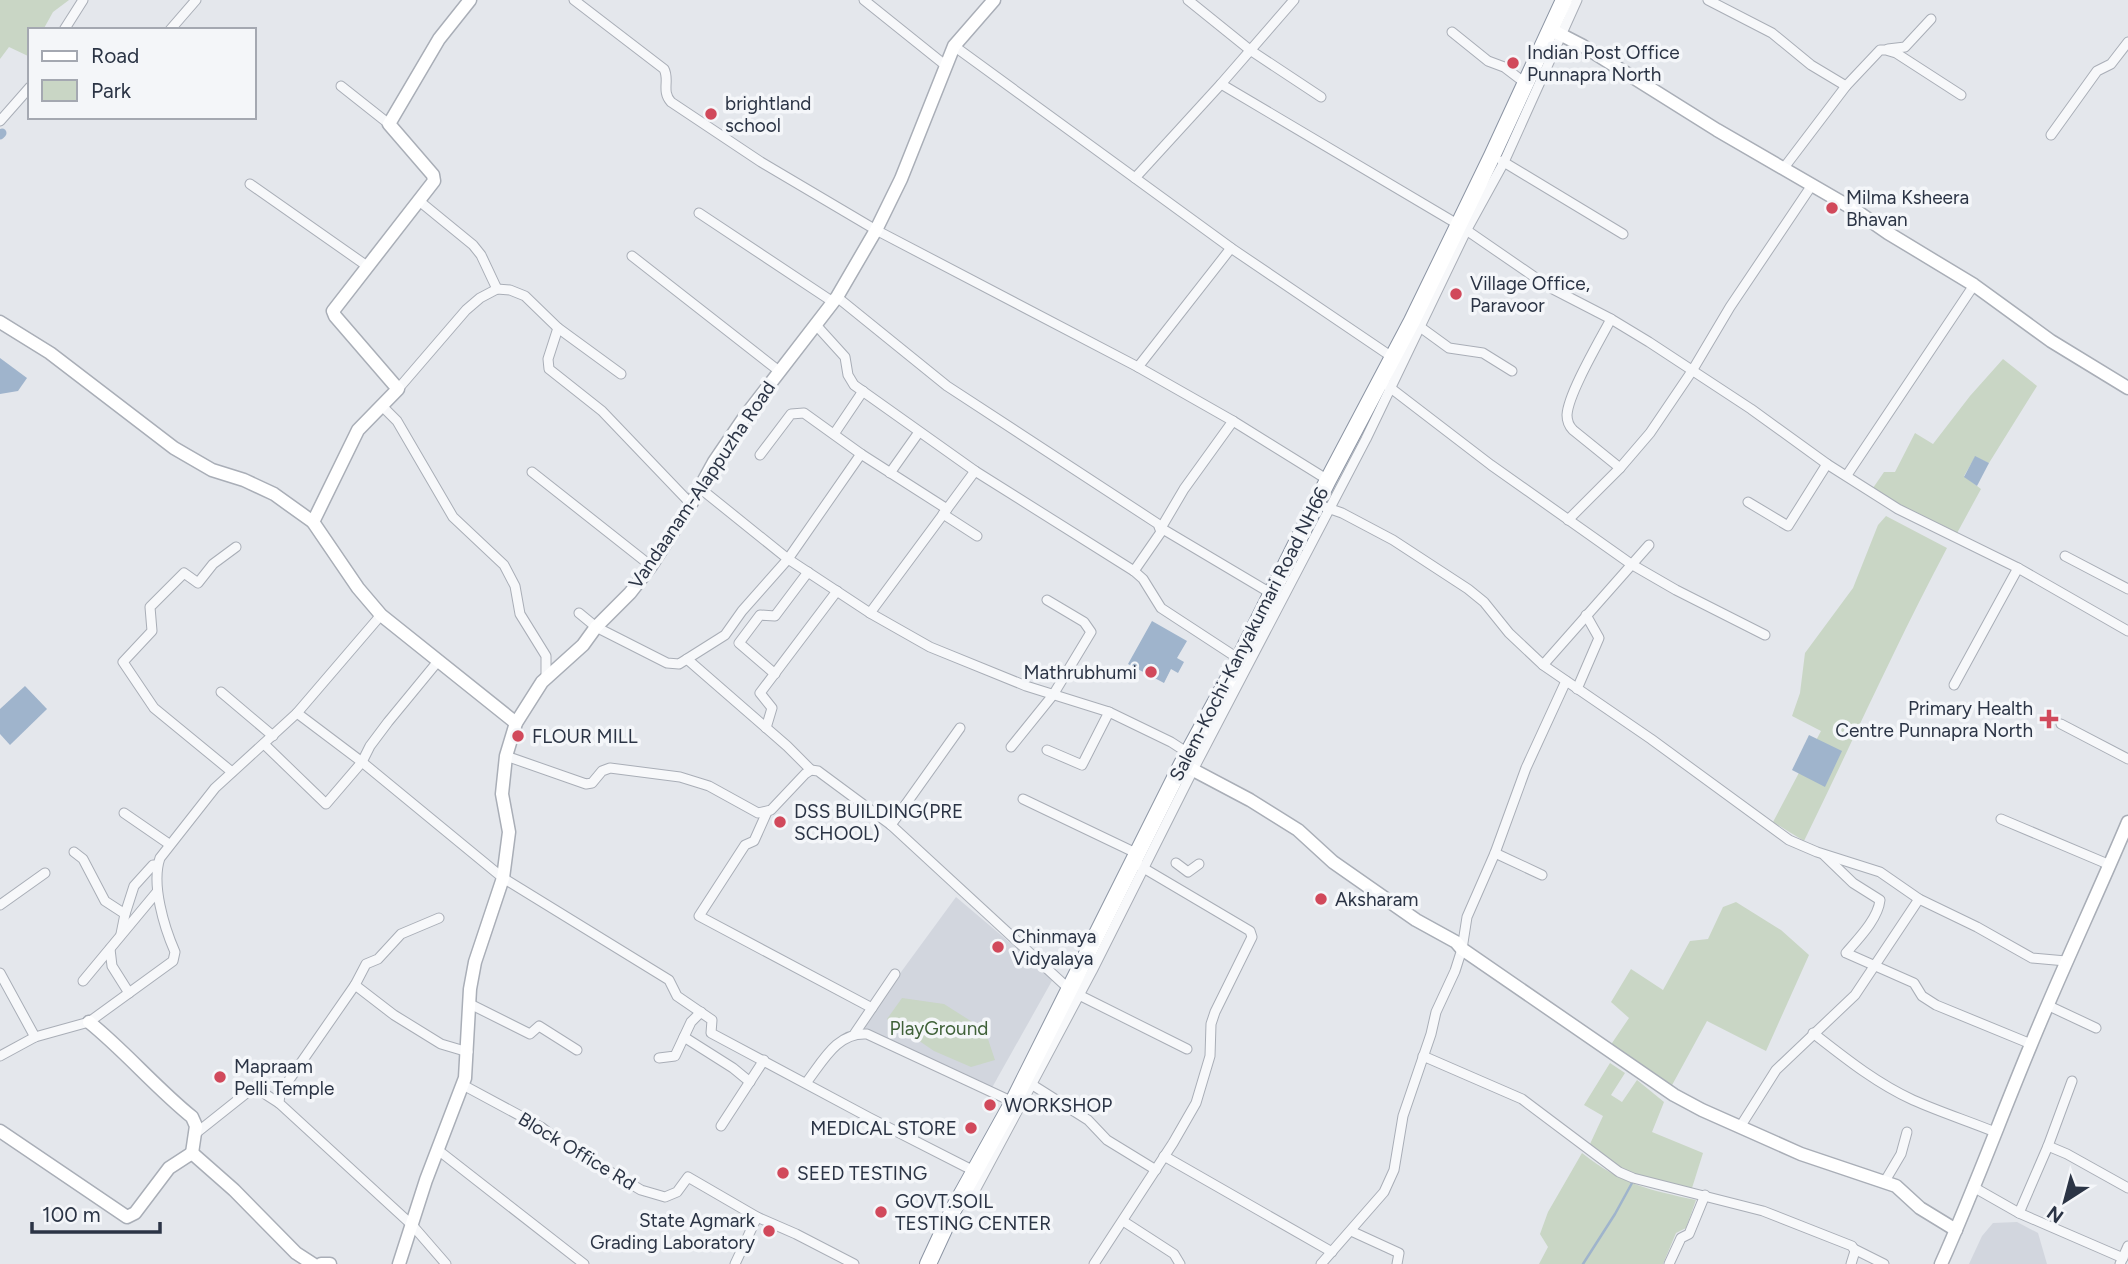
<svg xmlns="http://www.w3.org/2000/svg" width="2128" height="1264" viewBox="0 0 2128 1264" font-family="Figtree,sans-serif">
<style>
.built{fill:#d2d6de}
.green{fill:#c9d6c5}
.water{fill:#9fb4cc}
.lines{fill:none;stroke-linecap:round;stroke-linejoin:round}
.stream{stroke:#9fb4cc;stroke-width:2.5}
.canal{stroke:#9fb4cc;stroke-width:9}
.street-casing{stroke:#a9aeb7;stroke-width:11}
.secondary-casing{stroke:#a9aeb7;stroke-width:15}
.highway-casing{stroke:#8b94a3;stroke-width:18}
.street{stroke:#f7f8fa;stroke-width:9}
.secondary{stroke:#fff;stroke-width:12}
.highway{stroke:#fff;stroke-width:16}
.poi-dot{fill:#d1495b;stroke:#f4f6f9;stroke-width:2.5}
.labels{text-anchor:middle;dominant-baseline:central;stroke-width:7;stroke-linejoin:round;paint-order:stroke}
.poi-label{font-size:19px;fill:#2b3445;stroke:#f4f6f9;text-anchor:start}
.street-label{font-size:19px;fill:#2b3445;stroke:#f4f6f9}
.park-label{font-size:19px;fill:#3f6138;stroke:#f4f6f9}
</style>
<rect width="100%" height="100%" fill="#e4e7ec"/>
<g class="built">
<path d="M 956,897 L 1053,979 L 989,1093 L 863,1029 L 893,983 Z"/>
<path d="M 2017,1222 L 2038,1233 L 2047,1264 L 1969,1264 L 1982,1236 L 1993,1223 Z"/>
</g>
<g class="green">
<path d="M 0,0 L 69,0 L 53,12 L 43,30 L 30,30 L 28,56 L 9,47 L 0,59 Z"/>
<path d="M 2003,359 L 2037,386 L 1989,463 L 1975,457 L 1964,476 L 1981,489 L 1956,535 L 1908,510 L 1873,488 L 1884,472 L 1895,472 L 1915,433 L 1933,444 L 1970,396 Z"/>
<path d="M 1886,516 L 1947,548 C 1896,644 1852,743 1804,841 L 1773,822 L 1821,731 L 1792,716 L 1800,693 L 1805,653 L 1853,588 L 1878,525 Z"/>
<path d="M 1736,902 L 1781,930 L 1809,955 L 1766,1051 L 1707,1021 L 1671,1087 L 1610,1046 L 1629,1018 L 1611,1002 L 1631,969 L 1663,990 L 1690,941 L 1708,939 L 1723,907 Z"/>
<path d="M 902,998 L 944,1004 L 985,1030 L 995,1060 L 971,1067 L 934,1051 L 887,1019 Z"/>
<path d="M 1610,1063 L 1625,1073 L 1611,1095 L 1622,1102 L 1637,1080 L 1664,1102 L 1652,1132 L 1703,1153 L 1692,1188 L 1637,1177 L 1607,1159 L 1590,1144 L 1603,1116 L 1584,1105 Z"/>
<path d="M 1582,1153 C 1621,1184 1649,1190 1696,1200 L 1686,1228 L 1676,1233 L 1663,1264 L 1539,1264 L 1548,1247 L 1540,1234 L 1548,1212 Z"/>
</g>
<g class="water">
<path d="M 0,358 L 27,378 L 18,391 L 0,394 Z"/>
<path d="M 1975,456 L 1989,463 L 1977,486 L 1964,477 Z"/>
<path d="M 1152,621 L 1187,641 L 1177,658 L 1184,662 L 1178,673 L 1171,669 L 1164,683 L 1128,664 Z"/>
<path d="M 25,686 L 47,709 L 10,745 L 0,734 L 0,709 Z"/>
<path d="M 1809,735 L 1842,751 L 1825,787 L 1792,770 Z"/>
</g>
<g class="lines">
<path class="stream" d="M 1583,1264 L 1615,1214 L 1632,1183"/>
<path class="canal" d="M 0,135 L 2,133"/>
<defs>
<g id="street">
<path d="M 574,0 L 664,69 C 670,80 661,91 671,102 L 761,162 L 876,230 L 1138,367 L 1233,421 L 1328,480"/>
<path d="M 864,0 L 945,65"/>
<path d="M 1188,0 L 1250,50 L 1321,97"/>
<path d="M 1708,0 L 1772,33 L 1811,65 L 1846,86"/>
<path d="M 64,30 L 83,0"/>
<path d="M 170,30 L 196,0"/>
<path d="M 1452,32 L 1488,61 L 1504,67 L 1525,83"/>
<path d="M 954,46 L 1231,248 L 1392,357"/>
<path d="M 1888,49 L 1905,47 L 1931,19"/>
<path d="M 1221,84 L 1459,225 L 1549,287 L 1611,319 L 1649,342 L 1751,409 L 1827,464 L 1898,509 L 2018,568 L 2128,631"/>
<path d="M 341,86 L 389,124"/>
<path d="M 0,121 L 30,87"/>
<path d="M 2051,135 L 2097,71 L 2111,64 L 2128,42"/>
<path d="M 1502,161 L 1623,234"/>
<path d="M 1783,169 L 1846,86 L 1880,50 L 1886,50 L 1896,53 L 1961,95"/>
<path d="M 1135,178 L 1221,84 L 1294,0"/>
<path d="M 250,184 L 367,266"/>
<path d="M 418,200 L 473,245 L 481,255 L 497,289"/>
<path d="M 699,213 L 833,302"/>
<path d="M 632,256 L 779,371"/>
<path d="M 837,297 L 947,386 L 1158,524 L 1161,532 L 1134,571"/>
<path d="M 1611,319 C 1600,340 1568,394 1567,415 C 1567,422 1569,426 1573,430 L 1620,468"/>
<path d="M 1416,324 L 1449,348 L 1483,353 L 1512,371"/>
<path d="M 816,325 L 845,357 L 848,375 L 854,385 L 975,471 L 1134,571 L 1143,579 L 1161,608 L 1239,659"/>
<path d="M 558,328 L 548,359 L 549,369 L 602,411 L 691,504"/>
<path d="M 1138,367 L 1231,248"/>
<path d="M 1388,386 L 1491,465 L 1631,564 L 1676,590 L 1765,635"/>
<path d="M 398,389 L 466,310 L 480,298 L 497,289 L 510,290 L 525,296 L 558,328 L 621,374"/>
<path d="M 381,405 L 397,421 L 453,517 L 504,565 L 515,586 L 520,614 L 546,656 L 546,678"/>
<path d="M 1233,421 L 1184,489 L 1161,528 L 1272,594"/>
<path d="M 834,434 L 863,391"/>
<path d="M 760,455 L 791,414 L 804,413 L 861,454"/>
<path d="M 532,472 L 651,566"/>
<path d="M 890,473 L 919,432"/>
<path d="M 1847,475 L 1974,285"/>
<path d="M 701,489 L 788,559 L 870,613 L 930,647 L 1026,686 L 1109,712 L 1171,742 L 1188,753"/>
<path d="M 1748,502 L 1788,526 L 1827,464"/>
<path d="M 1325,507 L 1342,513 L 1393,540 L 1468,589 L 1484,602 L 1509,633 L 1543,665 L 1651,739 L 1789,840 L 1817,852 L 1880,872 L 1919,899 L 1977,927 L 2032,958 L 2066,961"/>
<path d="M 943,514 L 977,536"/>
<path d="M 1568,520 L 1620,468 L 1650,433 L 1692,371 L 1730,307 L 1812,185"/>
<path d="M 2065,556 L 2128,589"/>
<path d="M 579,613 L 596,627 L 667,663 L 679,664 L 725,635 L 742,611 L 788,559 L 861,454 L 947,509 L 975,471"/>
<path d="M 870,613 L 947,509"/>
<path d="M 687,659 L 787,746 L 811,770"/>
<path d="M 1543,665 L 1649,545"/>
<path d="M 775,674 L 739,643 L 760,615 L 775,616 L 808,572"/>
<path d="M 1954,685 L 2018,568"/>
<path d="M 1577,689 L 1599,638 L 1586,615"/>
<path d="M 221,692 L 273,736"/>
<path d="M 297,713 L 362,762 L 503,878 L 669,980 L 677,996 L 712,1020 L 711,1033 L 870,1118 L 974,1171"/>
<path d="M 2061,724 L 2128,759"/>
<path d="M 766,728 L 772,708 L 760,693 L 837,591"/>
<path d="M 264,744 L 326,804 L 362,762 L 370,746 L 388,722 L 439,660"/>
<path d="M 1011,747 L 1053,695 L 1091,632 L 1084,622 L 1047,600"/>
<path d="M 1047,750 L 1082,765 L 1109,712"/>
<path d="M 506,756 L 586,784 L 592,783 L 602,771 L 610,768 L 680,777 L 709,786 L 758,813 L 771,810 L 805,774 L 811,770 L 818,771 L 891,825 L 1069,989"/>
<path d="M 232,772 L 154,708 L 123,662 L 152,631 L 150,607 L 184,573 L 198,583 L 213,564 L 236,547"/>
<path d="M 1023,799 L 1138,854"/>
<path d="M 767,812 L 754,841 L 745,845 L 699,916 L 872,1008"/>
<path d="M 124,813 L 169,844"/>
<path d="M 2001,819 L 2110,865"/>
<path d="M 891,825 L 960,728"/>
<path d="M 74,852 L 83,859 L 105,901 L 125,914"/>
<path d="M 1495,853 L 1542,875"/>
<path d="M 1824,855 L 1853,883 L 1880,900 C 1878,919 1858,939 1846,953 L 1914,983 L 1922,996 L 1936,1005 L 2031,1044"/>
<path d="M 1176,863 L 1188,872 L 1199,864"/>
<path d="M 0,905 L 45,873"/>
<path d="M 439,918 L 401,934 L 378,959 L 366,964 L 355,985 L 280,1093 L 279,1103 L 413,1226 L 446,1264"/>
<path d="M 121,934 L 125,914 L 134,886 L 153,865 L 157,865"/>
<path d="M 110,949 L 112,966 L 129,993"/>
<path d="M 0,973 L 35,1037"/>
<path d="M 83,981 L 157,892"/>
<path d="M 355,985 L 394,1015 L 441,1044 L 468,1052"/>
<path d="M 1079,995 L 1187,1049"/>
<path d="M 470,1004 L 530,1034 L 539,1026 L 577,1050"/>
<path d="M 2047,1005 L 2096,1028"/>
<path d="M 855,1033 L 895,974"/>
<path d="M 1813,1033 C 1845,1058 1876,1083 1913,1100 C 1940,1112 1968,1121 1995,1132"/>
<path d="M 684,1037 L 733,1068 L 750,1082"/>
<path d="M 0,1056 L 35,1037 L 89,1022 L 173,961 L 175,952 C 164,927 151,884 160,858 L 215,788 L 297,713 L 381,615"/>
<path d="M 1423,1056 L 1522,1099 L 1619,1172 L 1633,1178 L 1763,1211 L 1852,1246 L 1855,1251 L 1851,1264"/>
<path d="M 659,1058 L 675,1056 L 691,1022 L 701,1012"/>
<path d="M 806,1083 C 823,1061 837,1032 867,1034 L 1013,1102"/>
<path d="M 1031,1084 L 1088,1120 L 1107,1140 L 1156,1170"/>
<path d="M 463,1085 L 541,1127 L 566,1146 L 641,1190 L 665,1197 L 677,1192 L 688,1177 L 757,1217 L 796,1234 L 854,1264"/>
<path d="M 721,1126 L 764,1060"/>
<path d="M 1740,1127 L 1776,1070 L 1855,995 L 1919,899"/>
<path d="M 195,1134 L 254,1087 L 279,1103"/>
<path d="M 2048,1146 L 2067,1154 L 2128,1188"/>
<path d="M 438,1150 L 584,1264"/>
<path d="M 1164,1156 L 1332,1252"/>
<path d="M 1885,1181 L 1901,1154 L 1907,1132"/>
<path d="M 1975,1188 L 2019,1213 L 2123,1258"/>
<path d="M 960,1205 L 971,1198 L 1092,971 L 1193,770 L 1366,439 L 1466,231 L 1504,162 L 1577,0"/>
<path d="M 2019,1213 L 2048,1146 L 2072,1081"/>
<path d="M 1123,1221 L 1174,1254 L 1180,1264"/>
<path d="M 1351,1231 L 1399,1253 L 1397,1264"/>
<path d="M 1854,1249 L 1884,1264"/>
<path d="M 735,1264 L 757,1217"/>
<path d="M 1094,1264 L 1173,1143 L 1196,1103 L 1210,1056 L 1211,1024 L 1215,1012 L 1252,937 L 1250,931 L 1140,866"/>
<path d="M 1321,1264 L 1384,1192 L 1394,1170 L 1403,1116 L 1431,1034 L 1436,1012 L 1455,971 L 1462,949 L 1467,917 L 1495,853 L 1526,768 L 1566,681"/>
<path d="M 1669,1264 L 1681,1238 L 1689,1234 L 1705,1195"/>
<path d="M 2120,1264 L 2128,1246"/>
</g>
<g id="secondary">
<path d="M 1550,29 L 1583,46 L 1717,130 L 1855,210 L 1888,233 L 1974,285 L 2051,341 L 2128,388"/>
<path d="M 0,322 L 50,353 L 174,448 L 212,470 L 244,480 L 274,494 L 313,522 L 358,588 L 381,615 L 516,723"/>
<path d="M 313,522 L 358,430 L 398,389 L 335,316 L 333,311 L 434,181 L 433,175 L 389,124 L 439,39 L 470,0"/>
<path d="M 1182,764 L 1250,800 L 1298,830 L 1333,862 L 1416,920 L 1456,942 L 1462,949 L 1674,1095 L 1702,1110 L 1801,1154 L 1896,1186 L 1920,1208 L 1956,1230"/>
<path d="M 89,1022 C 125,1051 155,1087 192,1117 L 196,1126 L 192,1153"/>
<path d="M 0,1131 L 127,1217 L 135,1213 L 169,1168 L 192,1153 L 234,1190 L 296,1253 L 313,1264"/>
<path d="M 321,1264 L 330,1264"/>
<path d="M 399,1264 L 426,1180 L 465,1078 L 470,989 L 475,962 L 503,878 L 509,832 L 502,794 L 506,756 L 516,723 L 542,682 L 583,645 L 596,627 L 630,593 L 651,566 L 691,504 L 714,462 L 746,415 L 837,297 L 876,230 L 901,179 L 954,46 L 994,0"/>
<path d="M 1941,1264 C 1973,1193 2000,1119 2030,1047 C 2061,971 2096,898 2128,822"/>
</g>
<path id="highway" d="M 928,1264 L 953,1210 L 1013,1102 L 1182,764 L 1239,659 L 1328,480 L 1412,321 L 1492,156 L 1564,0"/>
</defs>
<use href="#street" class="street-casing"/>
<use href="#secondary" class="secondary-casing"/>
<use href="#highway" class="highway-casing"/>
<use href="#street" class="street"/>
<use href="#secondary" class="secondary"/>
<use href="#highway" class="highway"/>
</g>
<g class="poi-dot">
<circle cx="1513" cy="63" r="7"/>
<circle cx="711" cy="114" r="7"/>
<circle cx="1832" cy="208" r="7"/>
<circle cx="1456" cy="294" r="7"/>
<circle cx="1151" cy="672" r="7"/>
<path d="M2045.5 708.5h7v7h7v7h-7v7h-7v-7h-7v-7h7z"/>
<circle cx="518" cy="736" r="7"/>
<circle cx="780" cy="822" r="7"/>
<circle cx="1321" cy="899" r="7"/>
<circle cx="998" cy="947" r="7"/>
<circle cx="220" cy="1077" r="7"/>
<circle cx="990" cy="1105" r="7"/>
<circle cx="971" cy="1128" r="7"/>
<circle cx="783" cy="1173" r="7"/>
<circle cx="881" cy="1212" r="7"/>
<circle cx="769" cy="1231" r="7"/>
</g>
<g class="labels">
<g class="poi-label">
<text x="1527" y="52">Indian Post Office<tspan x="1527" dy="22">Punnapra North</tspan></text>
<text x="725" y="103">brightland<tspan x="725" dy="22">school</tspan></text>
<text x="1846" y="197">Milma Ksheera<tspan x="1846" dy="22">Bhavan</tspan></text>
<text x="1470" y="283">Village Office,<tspan x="1470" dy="22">Paravoor</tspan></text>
<text x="1137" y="672" text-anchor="end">Mathrubhumi</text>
<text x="2033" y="708" text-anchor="end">Primary Health<tspan x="2033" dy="22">Centre Punnapra North</tspan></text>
<text x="532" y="736">FLOUR MILL</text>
<text x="794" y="811">DSS BUILDING(PRE<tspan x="794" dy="22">SCHOOL)</tspan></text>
<text x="1335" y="899">Aksharam</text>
<text x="1012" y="936">Chinmaya<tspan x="1012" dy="22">Vidyalaya</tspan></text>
<text x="234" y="1066">Mapraam<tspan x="234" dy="22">Pelli Temple</tspan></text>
<text x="1004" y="1105">WORKSHOP</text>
<text x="957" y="1128" text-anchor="end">MEDICAL STORE</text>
<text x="797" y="1173">SEED TESTING</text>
<text x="895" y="1201">GOVT.SOIL<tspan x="895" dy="22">TESTING CENTER</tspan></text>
<text x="755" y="1220" text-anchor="end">State Agmark<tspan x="755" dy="22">Grading Laboratory</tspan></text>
</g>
<g class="street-label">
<text transform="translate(702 485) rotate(-56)">Vandaanam-Alappuzha Road</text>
<text transform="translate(1249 634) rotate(-63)">Salem-Kochi-Kanyakumari Road NH66</text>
<text transform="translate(577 1151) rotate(31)">Block Office Rd</text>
</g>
<g class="park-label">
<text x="939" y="1028">PlayGround</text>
</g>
</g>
<rect x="28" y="28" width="228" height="91" fill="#f4f6f9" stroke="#a4a8b1" stroke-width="2"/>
<rect x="42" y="51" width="35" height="10" fill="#ffffff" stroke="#a4a8b1" stroke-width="2"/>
<text x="91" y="63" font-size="21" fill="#2b3445">Road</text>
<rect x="42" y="80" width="35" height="21" fill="#c9d6c5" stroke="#a4a8b1" stroke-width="2"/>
<text x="91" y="98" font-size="21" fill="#2b3445">Park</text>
<g transform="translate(2065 1201) rotate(216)" stroke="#f4f6f9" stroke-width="5" paint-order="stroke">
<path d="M0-5L12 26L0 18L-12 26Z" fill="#2b3445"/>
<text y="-10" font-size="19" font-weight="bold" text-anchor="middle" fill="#2b3445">N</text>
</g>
<path d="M32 1222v10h128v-10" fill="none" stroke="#2b3445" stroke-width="3.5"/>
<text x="42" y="1222" font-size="21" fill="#2b3445" stroke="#f4f6f9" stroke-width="5" paint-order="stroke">100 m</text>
</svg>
